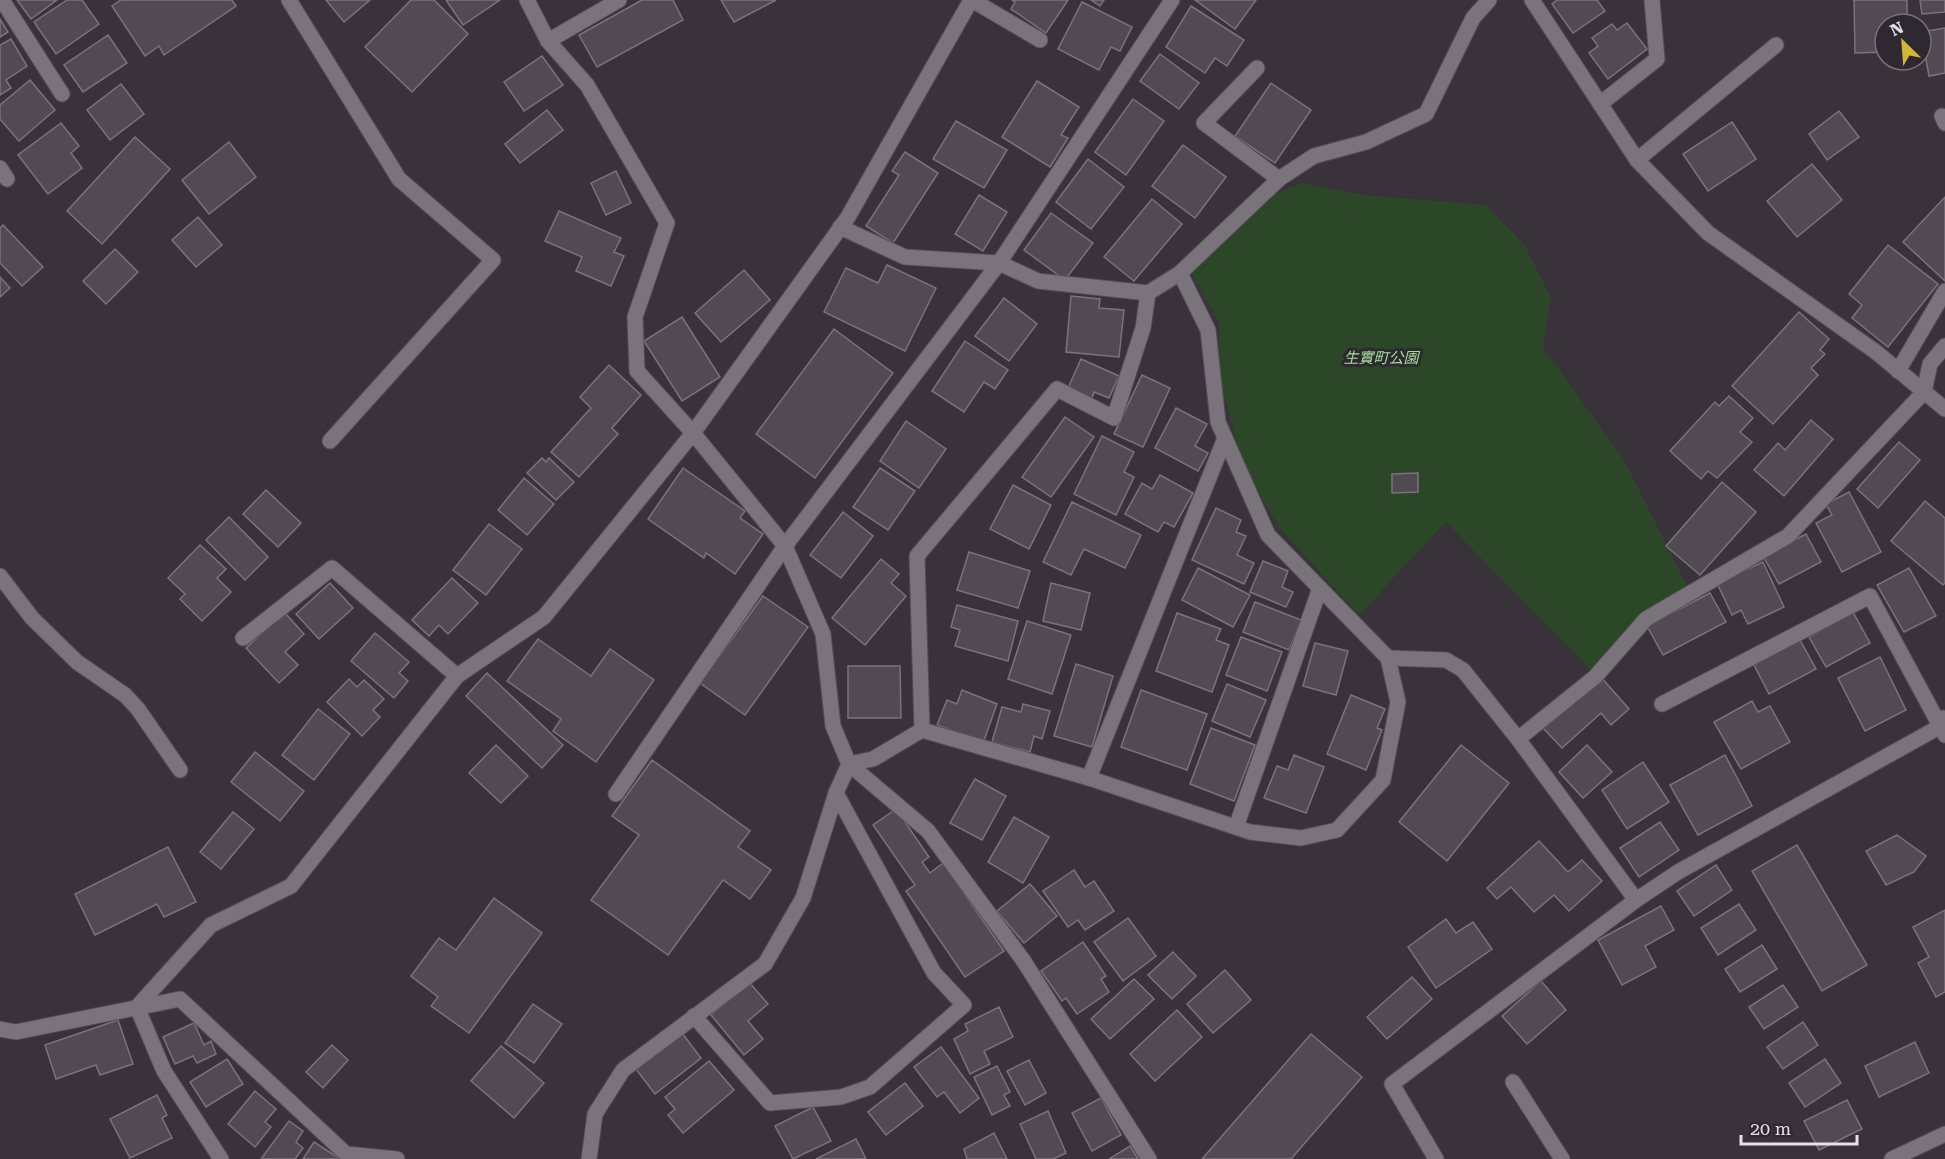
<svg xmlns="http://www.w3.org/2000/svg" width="1945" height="1159" viewBox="0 0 1945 1159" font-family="'Roboto Serif','Noto Sans JP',serif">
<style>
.green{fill:#2c4728}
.building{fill:#514a53;stroke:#7a737c;stroke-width:1.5}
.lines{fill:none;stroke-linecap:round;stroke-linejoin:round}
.minor-casing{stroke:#534e54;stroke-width:17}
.tertiary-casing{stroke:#534e54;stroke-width:17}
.minor{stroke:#7a737c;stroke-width:15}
.tertiary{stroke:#7a737c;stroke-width:15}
.labels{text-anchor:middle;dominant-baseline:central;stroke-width:6;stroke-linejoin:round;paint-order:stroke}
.park-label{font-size:15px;font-style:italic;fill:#a1df97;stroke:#2e2830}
</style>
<rect width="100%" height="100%" fill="#39323a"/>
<path class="green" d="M 1302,183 L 1365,195 L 1486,205 L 1524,244 L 1551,298 L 1543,347 L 1624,460 L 1687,586 L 1643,613 L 1593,672 L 1446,522 L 1359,615 L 1280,529 L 1244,468 L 1218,375 L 1219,322 L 1190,272 L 1270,195 Z"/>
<g class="building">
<path d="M 17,0 L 57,0 L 31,19 Z"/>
<path d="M 67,0 L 82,0 L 99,24 L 56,54 L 34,22 Z"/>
<path d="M 121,0 L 232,0 L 236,6 L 164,55 L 159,46 L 145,56 L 112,6 Z"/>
<path d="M 326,0 L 370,0 L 344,22 Z"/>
<path d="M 411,0 L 434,0 L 468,34 L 412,92 L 365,47 Z"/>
<path d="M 446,0 L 500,0 L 463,25 Z"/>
<path d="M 642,0 L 673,0 L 683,20 L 597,67 L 579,35 Z"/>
<path d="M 721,0 L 776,0 L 734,22 Z"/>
<path d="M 1012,0 L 1068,0 L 1046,33 L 1011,9 L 1015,2 Z"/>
<path d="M 1091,0 L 1104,0 L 1100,6 Z"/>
<path d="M 1195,0 L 1256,0 L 1235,29 Z"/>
<path d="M 1557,0 L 1597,0 L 1605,11 L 1573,33 L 1552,4 Z"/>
<path d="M 1854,0 L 1907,0 L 1907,24 L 1885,24 L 1885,52 L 1855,53 Z"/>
<path d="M 1920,0 L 1945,0 L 1945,12 L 1922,14 Z"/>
<path d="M 1082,2 L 1132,27 L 1120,51 L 1111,47 L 1099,70 L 1058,49 Z"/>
<path d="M 1191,6 L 1244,40 L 1227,66 L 1215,58 L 1205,73 L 1166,47 Z"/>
<path d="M 0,19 L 8,32 L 0,37 Z"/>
<path d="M 1627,23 L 1647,49 L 1608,79 L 1589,53 L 1598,46 L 1592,38 L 1612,24 L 1617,30 Z"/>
<path d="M 1945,28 L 1945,73 L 1929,76 L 1921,32 Z"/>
<path d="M 108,35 L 127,63 L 83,92 L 64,65 Z"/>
<path d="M 11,39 L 27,66 L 6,80 L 11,88 L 0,95 L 0,45 Z"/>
<path d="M 1160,54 L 1199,83 L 1179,109 L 1140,81 Z"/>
<path d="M 542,56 L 563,85 L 524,111 L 504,82 Z"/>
<path d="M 30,80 L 55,110 L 19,141 L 0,119 L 0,105 Z"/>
<path d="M 1037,81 L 1079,107 L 1061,135 L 1068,138 L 1050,167 L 1002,137 Z"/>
<path d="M 1271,83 L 1311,110 L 1275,163 L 1235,136 Z"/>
<path d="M 121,84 L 144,114 L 110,140 L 87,110 Z"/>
<path d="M 1133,99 L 1164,121 L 1126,175 L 1095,152 Z"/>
<path d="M 547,110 L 563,130 L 520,163 L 505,144 Z"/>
<path d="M 1839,111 L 1859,137 L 1827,160 L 1809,134 Z"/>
<path d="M 956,121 L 1007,150 L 984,188 L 933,159 Z"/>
<path d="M 1732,122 L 1756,159 L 1708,191 L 1683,154 Z"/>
<path d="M 61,123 L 79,146 L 71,153 L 82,168 L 48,194 L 18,155 Z"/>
<path d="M 135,137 L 170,169 L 102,244 L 67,211 Z"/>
<path d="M 229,142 L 256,177 L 209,214 L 182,180 Z"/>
<path d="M 1183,145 L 1226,177 L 1195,218 L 1152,186 Z"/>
<path d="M 905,152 L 938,173 L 893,243 L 866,226 L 899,175 L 892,171 Z"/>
<path d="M 1088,159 L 1124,187 L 1091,229 L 1056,202 Z"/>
<path d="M 1812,164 L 1842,200 L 1797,237 L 1767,201 Z"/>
<path d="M 616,171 L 631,203 L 606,215 L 591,183 Z"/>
<path d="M 979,195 L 1007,212 L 983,251 L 955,234 Z"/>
<path d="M 1945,197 L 1945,281 L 1903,242 Z"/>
<path d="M 1152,199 L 1182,224 L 1134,281 L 1104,257 Z"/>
<path d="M 559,211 L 621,238 L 614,252 L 624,256 L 611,286 L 576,271 L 582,257 L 545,241 Z"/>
<path d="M 1051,213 L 1093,243 L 1065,280 L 1024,250 Z"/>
<path d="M 198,217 L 222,245 L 196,267 L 172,240 Z"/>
<path d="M 3,225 L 43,267 L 22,286 L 0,263 L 0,228 Z"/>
<path d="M 1888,245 L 1938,284 L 1888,347 L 1852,318 L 1862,305 L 1849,294 Z"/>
<path d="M 115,249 L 138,272 L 106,304 L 83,281 Z"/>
<path d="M 887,265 L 936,288 L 905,351 L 824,312 L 846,268 L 878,283 Z"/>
<path d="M 744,270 L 770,300 L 721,342 L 695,313 Z"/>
<path d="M 0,277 L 10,288 L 0,297 Z"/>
<path d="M 1071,296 L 1100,299 L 1099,308 L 1124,310 L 1119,357 L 1066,352 Z"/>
<path d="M 1004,298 L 1037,324 L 1009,361 L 975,336 Z"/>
<path d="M 1799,312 L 1829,339 L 1820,350 L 1825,354 L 1811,368 L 1818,375 L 1773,424 L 1732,386 Z"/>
<path d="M 682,317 L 720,377 L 682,401 L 644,341 Z"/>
<path d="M 834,329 L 893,373 L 815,478 L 756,434 Z"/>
<path d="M 965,341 L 1008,370 L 995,389 L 984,382 L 964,412 L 932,391 Z"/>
<path d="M 1081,359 L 1119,376 L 1109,398 L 1094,392 L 1092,398 L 1068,388 Z"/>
<path d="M 609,365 L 641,395 L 612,428 L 618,434 L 579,477 L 551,452 L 591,408 L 580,397 Z"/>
<path d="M 1142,375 L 1170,388 L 1143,447 L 1114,434 Z"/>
<path d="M 1729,396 L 1753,418 L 1740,432 L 1752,442 L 1717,478 L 1708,471 L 1701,479 L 1670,451 L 1715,402 L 1719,406 Z"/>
<path d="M 1176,408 L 1207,424 L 1195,446 L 1208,453 L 1198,471 L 1155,448 Z"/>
<path d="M 1065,417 L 1094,437 L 1051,497 L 1022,477 Z"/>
<path d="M 1811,420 L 1833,439 L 1784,496 L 1754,470 L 1778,443 L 1785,450 Z"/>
<path d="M 906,421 L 946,449 L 919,488 L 880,461 Z"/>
<path d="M 1102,436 L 1134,452 L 1124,472 L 1134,477 L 1116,515 L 1074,494 Z"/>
<path d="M 1899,442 L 1920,460 L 1878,508 L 1857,489 Z"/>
<path d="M 542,458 L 546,462 L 549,458 L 574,482 L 556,500 L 527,473 Z"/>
<path d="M 683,468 L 745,511 L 740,518 L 763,534 L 735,574 L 706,553 L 704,558 L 648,519 Z"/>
<path d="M 880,468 L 915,491 L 888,530 L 853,507 Z"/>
<path d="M 1418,473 L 1418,492 L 1392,493 L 1392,474 Z"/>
<path d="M 1160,475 L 1193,493 L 1174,527 L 1164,522 L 1158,532 L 1125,514 L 1142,483 L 1152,489 Z"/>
<path d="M 524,478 L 554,504 L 527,535 L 498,510 Z"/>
<path d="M 1722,482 L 1756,512 L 1700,575 L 1666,546 Z"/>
<path d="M 1013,485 L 1051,505 L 1029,549 L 990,529 Z"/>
<path d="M 266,490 L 301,523 L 278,547 L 243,514 Z"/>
<path d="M 1849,492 L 1881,552 L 1842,572 L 1816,523 L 1832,515 L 1826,504 Z"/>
<path d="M 1925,501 L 1945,518 L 1945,583 L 1943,585 L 1891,541 Z"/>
<path d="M 1072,502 L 1141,535 L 1125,568 L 1084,549 L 1071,575 L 1043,562 Z"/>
<path d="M 1216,508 L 1241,520 L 1236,532 L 1246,536 L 1237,555 L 1254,563 L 1244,584 L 1192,560 Z"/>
<path d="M 843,512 L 873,536 L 841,578 L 810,555 Z"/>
<path d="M 229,517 L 268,557 L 245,580 L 206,540 Z"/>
<path d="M 489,524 L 522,549 L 486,595 L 453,570 Z"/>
<path d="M 1806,534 L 1821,562 L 1779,584 L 1763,556 Z"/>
<path d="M 200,545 L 226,569 L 217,578 L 231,592 L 202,621 L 180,599 L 185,594 L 168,578 Z"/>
<path d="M 969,552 L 1030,571 L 1018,608 L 957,590 Z"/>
<path d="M 881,559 L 899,574 L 891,583 L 906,596 L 865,645 L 832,618 Z"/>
<path d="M 1263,561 L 1288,571 L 1282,587 L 1293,592 L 1286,607 L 1250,592 Z"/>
<path d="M 1763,562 L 1784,607 L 1748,624 L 1741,610 L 1732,615 L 1717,583 Z"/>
<path d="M 1198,568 L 1250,595 L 1233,627 L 1182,600 Z"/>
<path d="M 1909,568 L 1936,616 L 1904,632 L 1877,585 Z"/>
<path d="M 452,578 L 478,603 L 448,634 L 439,625 L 429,636 L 412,620 Z"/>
<path d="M 330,583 L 353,608 L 319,639 L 296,614 Z"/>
<path d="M 1051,583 L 1090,593 L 1081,630 L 1043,621 Z"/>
<path d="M 1710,593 L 1726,622 L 1663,655 L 1647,626 Z"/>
<path d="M 763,596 L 808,627 L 745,715 L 700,683 Z"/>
<path d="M 1255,602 L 1301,620 L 1289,650 L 1243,632 Z"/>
<path d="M 957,605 L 1018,621 L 1008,661 L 955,646 L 960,630 L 951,627 Z"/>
<path d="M 284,612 L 304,634 L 285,652 L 298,665 L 279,683 L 246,648 Z"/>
<path d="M 1853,612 L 1870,643 L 1826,667 L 1809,637 Z"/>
<path d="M 1177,613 L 1221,629 L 1216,640 L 1229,645 L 1212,692 L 1156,671 Z"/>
<path d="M 1027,621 L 1071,635 L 1052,694 L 1008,679 Z"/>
<path d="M 375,633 L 409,662 L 399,673 L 408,681 L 394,698 L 351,661 Z"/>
<path d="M 1241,637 L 1282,652 L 1267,691 L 1226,675 Z"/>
<path d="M 538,639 L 591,676 L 610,649 L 654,680 L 596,762 L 553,731 L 561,719 L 507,681 Z"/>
<path d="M 1800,640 L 1816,669 L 1769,694 L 1754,665 Z"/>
<path d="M 1315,643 L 1348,651 L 1336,695 L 1303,686 Z"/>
<path d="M 1880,657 L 1906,710 L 1865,731 L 1838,678 Z"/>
<path d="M 1076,664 L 1113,676 L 1092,747 L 1054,736 Z"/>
<path d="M 848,666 L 900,666 L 901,718 L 848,718 Z"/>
<path d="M 487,673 L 563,745 L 542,768 L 466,696 Z"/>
<path d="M 1600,676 L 1629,709 L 1611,725 L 1601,713 L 1562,748 L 1543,728 Z"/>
<path d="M 349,679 L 357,687 L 364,680 L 384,699 L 373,710 L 380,717 L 362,736 L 327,702 Z"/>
<path d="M 1227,684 L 1266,700 L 1250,737 L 1212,721 Z"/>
<path d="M 962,690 L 997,704 L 983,743 L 937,725 L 947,700 L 957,704 Z"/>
<path d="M 1141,690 L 1207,714 L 1187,770 L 1121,747 Z"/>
<path d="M 1351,695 L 1385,709 L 1377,728 L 1382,730 L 1366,770 L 1327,754 Z"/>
<path d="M 1752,701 L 1758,712 L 1770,706 L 1790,742 L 1741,769 L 1714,722 Z"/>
<path d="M 1023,704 L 1050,711 L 1042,739 L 1034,736 L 1030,752 L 992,742 L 1002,707 L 1021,712 Z"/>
<path d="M 318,709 L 350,734 L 314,780 L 282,755 Z"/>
<path d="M 1211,728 L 1255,745 L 1234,801 L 1190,784 Z"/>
<path d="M 496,745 L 528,776 L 501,803 L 469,773 Z"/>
<path d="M 1461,745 L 1509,783 L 1447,861 L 1399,822 Z"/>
<path d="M 1587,745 L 1612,772 L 1583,798 L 1559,772 Z"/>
<path d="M 255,752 L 304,791 L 280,821 L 231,782 Z"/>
<path d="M 1294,755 L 1324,767 L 1306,813 L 1264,798 L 1277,766 L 1288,770 Z"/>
<path d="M 1725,755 L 1752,806 L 1698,835 L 1670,785 Z"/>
<path d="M 652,760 L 750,831 L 738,847 L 771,870 L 750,899 L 723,880 L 668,955 L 591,900 L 639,835 L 612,816 Z"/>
<path d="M 1643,762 L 1669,802 L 1627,829 L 1602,790 Z"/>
<path d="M 975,779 L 1006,796 L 982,840 L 950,823 Z"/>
<path d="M 896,809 L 929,857 L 922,862 L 930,873 L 943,863 L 1004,951 L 965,977 L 906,891 L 915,885 L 873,825 Z"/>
<path d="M 233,812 L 254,829 L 221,869 L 200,852 Z"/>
<path d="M 1014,817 L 1049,837 L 1023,883 L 988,862 Z"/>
<path d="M 1660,822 L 1679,850 L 1639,877 L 1620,848 Z"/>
<path d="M 1897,835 L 1926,856 L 1914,872 L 1886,885 L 1866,851 Z"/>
<path d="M 1539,841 L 1568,872 L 1582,860 L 1602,881 L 1569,911 L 1554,895 L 1534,912 L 1511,887 L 1497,899 L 1487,888 Z"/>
<path d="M 1797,845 L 1867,965 L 1822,991 L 1752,871 Z"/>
<path d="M 168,847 L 196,902 L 164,917 L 157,904 L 95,935 L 75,894 Z"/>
<path d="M 1716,865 L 1732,890 L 1694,916 L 1677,891 Z"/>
<path d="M 1074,870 L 1085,887 L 1094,881 L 1114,911 L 1085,930 L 1078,920 L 1068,927 L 1043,891 Z"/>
<path d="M 1030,884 L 1057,916 L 1024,943 L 997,911 Z"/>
<path d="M 494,898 L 542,933 L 469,1033 L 431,1006 L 438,997 L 411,976 L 439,938 L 456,950 Z"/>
<path d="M 1739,904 L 1756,930 L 1718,955 L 1701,928 Z"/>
<path d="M 1661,906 L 1674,930 L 1645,946 L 1656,967 L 1622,985 L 1598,940 Z"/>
<path d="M 1945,910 L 1945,992 L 1936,997 L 1918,963 L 1929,957 L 1913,927 Z"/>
<path d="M 1128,918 L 1156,956 L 1123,981 L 1094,942 Z"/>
<path d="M 1446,919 L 1456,933 L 1473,922 L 1492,949 L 1436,988 L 1408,947 Z"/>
<path d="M 1083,942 L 1106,976 L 1101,979 L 1109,992 L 1077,1014 L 1066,998 L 1062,1001 L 1041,971 Z"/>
<path d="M 1762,945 L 1777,969 L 1740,992 L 1725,969 Z"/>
<path d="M 1173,952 L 1196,976 L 1172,999 L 1148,975 Z"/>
<path d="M 1225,970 L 1251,1000 L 1213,1033 L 1187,1004 Z"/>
<path d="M 1412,977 L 1432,999 L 1387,1039 L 1367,1017 Z"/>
<path d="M 1134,979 L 1154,999 L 1110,1039 L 1091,1019 Z"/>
<path d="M 1541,981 L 1566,1010 L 1527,1044 L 1502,1016 Z"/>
<path d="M 749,982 L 768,1004 L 748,1021 L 763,1039 L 744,1055 L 711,1015 Z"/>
<path d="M 1783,985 L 1798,1007 L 1764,1029 L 1749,1007 Z"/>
<path d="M 533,1004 L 562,1024 L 534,1063 L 505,1043 Z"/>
<path d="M 999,1007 L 1013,1037 L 984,1051 L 990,1064 L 970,1074 L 954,1039 L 968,1031 L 965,1024 Z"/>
<path d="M 1177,1010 L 1202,1037 L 1155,1081 L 1130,1054 Z"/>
<path d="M 118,1020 L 133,1064 L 100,1075 L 96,1065 L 56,1079 L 45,1045 Z"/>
<path d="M 1803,1022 L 1818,1045 L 1783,1069 L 1767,1047 Z"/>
<path d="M 194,1023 L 204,1045 L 211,1041 L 216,1054 L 197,1063 L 193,1056 L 175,1064 L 163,1037 Z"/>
<path d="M 682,1033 L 701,1058 L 655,1094 L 635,1068 Z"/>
<path d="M 1311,1034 L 1362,1077 L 1291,1159 L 1202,1159 Z"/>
<path d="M 1915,1042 L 1929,1073 L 1879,1097 L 1865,1066 Z"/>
<path d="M 332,1045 L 348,1060 L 323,1088 L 306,1072 Z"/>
<path d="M 501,1046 L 544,1083 L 514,1118 L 471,1081 Z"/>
<path d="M 941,1047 L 979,1098 L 960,1113 L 944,1092 L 937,1097 L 914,1067 Z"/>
<path d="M 227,1059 L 243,1084 L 206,1107 L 190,1082 Z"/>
<path d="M 1825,1059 L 1841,1083 L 1805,1107 L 1789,1083 Z"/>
<path d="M 1029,1060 L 1046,1093 L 1025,1105 L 1007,1071 Z"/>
<path d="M 709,1061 L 734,1090 L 683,1133 L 668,1115 L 675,1109 L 665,1097 Z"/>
<path d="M 997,1066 L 1010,1092 L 1004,1095 L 1010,1106 L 992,1115 L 974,1077 Z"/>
<path d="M 905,1083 L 923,1106 L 886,1135 L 868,1112 Z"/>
<path d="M 255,1091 L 276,1109 L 265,1122 L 271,1127 L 255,1147 L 228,1124 Z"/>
<path d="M 157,1095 L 167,1115 L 162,1118 L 172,1138 L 130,1158 L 110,1119 Z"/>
<path d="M 1101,1098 L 1121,1135 L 1092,1151 L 1072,1113 Z"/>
<path d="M 1847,1100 L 1862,1129 L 1819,1150 L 1804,1121 Z"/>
<path d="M 813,1107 L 831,1141 L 793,1159 L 775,1126 Z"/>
<path d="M 1048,1111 L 1066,1153 L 1053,1159 L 1036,1159 L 1020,1124 Z"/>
<path d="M 289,1121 L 303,1131 L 296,1142 L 303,1148 L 295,1159 L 261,1159 Z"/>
<path d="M 994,1133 L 1007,1159 L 967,1159 L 964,1149 Z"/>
<path d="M 856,1139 L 866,1159 L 816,1159 Z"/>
<path d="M 314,1142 L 340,1159 L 303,1159 Z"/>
<path d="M 1130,1146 L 1138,1159 L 1109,1159 Z"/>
</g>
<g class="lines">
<defs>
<g id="minor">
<path d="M 2,0 L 62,94"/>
<path d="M 289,0 L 399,179 L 493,260 L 330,441"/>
<path d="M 527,0 L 548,41 L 587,85 L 667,223 L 635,317 L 637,371 L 693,433 L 785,546 L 823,634 L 833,726 L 849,764 L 928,831 L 1023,960 L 1149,1159"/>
<path d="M 972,0 L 1040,40"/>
<path d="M 1532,0 L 1637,160 L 1708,233 L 1876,352 L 1945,409"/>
<path d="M 548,41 L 619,0"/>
<path d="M 1257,68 L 1204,123 L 1279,179"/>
<path d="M 1600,104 L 1657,59 L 1652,0"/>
<path d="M 1942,116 L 1945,123"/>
<path d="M 1637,160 L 1776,45"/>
<path d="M 0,168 L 7,179"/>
<path d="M 840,227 L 905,257 L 999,263 L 1038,281 L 1148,293 L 1180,273 L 1279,179 L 1314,156 L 1366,142 L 1426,114 L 1473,18 L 1489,0"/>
<path d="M 1898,371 L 1945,291"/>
<path d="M 0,576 L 32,618 L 77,662 L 125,695 L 138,709 L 180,770"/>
<path d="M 243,638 L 332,568 L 457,676 L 544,617 L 693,433 L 848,217 L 971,0"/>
<path d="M 1388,658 L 1446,660 L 1463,670 L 1518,739"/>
<path d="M 1662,704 L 1870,596 L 1945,735"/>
<path d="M 922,730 L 917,556 L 1057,389 L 1114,418 L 1143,328 L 1148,293"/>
<path d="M 1089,778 L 1225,438"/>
<path d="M 616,794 L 785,546 L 999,263 L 1172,0"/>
<path d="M 1236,827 L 1320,588"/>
<path d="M 1636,900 L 1678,872 L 1941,726 L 1943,718"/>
<path d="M 694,1016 L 770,1103 L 841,1097 L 870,1087 L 964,1005 L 934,973 L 836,793"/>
<path d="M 0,1029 L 16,1032 L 180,999 L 346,1154 L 397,1159"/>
<path d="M 1513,1082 L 1562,1159"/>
<path d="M 221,1159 L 164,1071 L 137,1007 L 211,925 L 291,886 L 457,676"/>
<path d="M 589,1159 L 595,1114 L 623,1070 L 765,964 L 803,898 L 836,793 L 849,764 L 873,759 L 922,730 L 1089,778 L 1250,832 L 1301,838 L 1337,830 L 1383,780 L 1398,702 L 1388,658 L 1268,535 L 1218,422 L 1208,330 L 1180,273"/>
<path d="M 1436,1159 L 1392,1084 L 1636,900 L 1518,739 L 1595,677 L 1646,619 L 1788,536 L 1924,392 L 1930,364 L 1945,346"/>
</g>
<path id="tertiary" d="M 1892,1159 L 1945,1134"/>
</defs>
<use href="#minor" class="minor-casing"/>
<use href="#tertiary" class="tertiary-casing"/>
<use href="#minor" class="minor"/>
<use href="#tertiary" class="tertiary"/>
</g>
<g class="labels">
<g class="park-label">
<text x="1381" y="358">生實町公園</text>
</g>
</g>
<g transform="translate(1903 42) rotate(335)"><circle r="28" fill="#2e2830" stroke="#787279" stroke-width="1.5"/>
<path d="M0-4.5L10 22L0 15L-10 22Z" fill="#d2b635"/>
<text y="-9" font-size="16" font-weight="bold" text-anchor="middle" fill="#e6e1e6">N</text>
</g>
<path d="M1741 1135v9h116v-9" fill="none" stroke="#e6e1e6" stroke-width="3"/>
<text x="1750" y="1135" font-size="18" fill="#e6e1e6" stroke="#2e2830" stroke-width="4.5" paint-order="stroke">20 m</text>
</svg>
